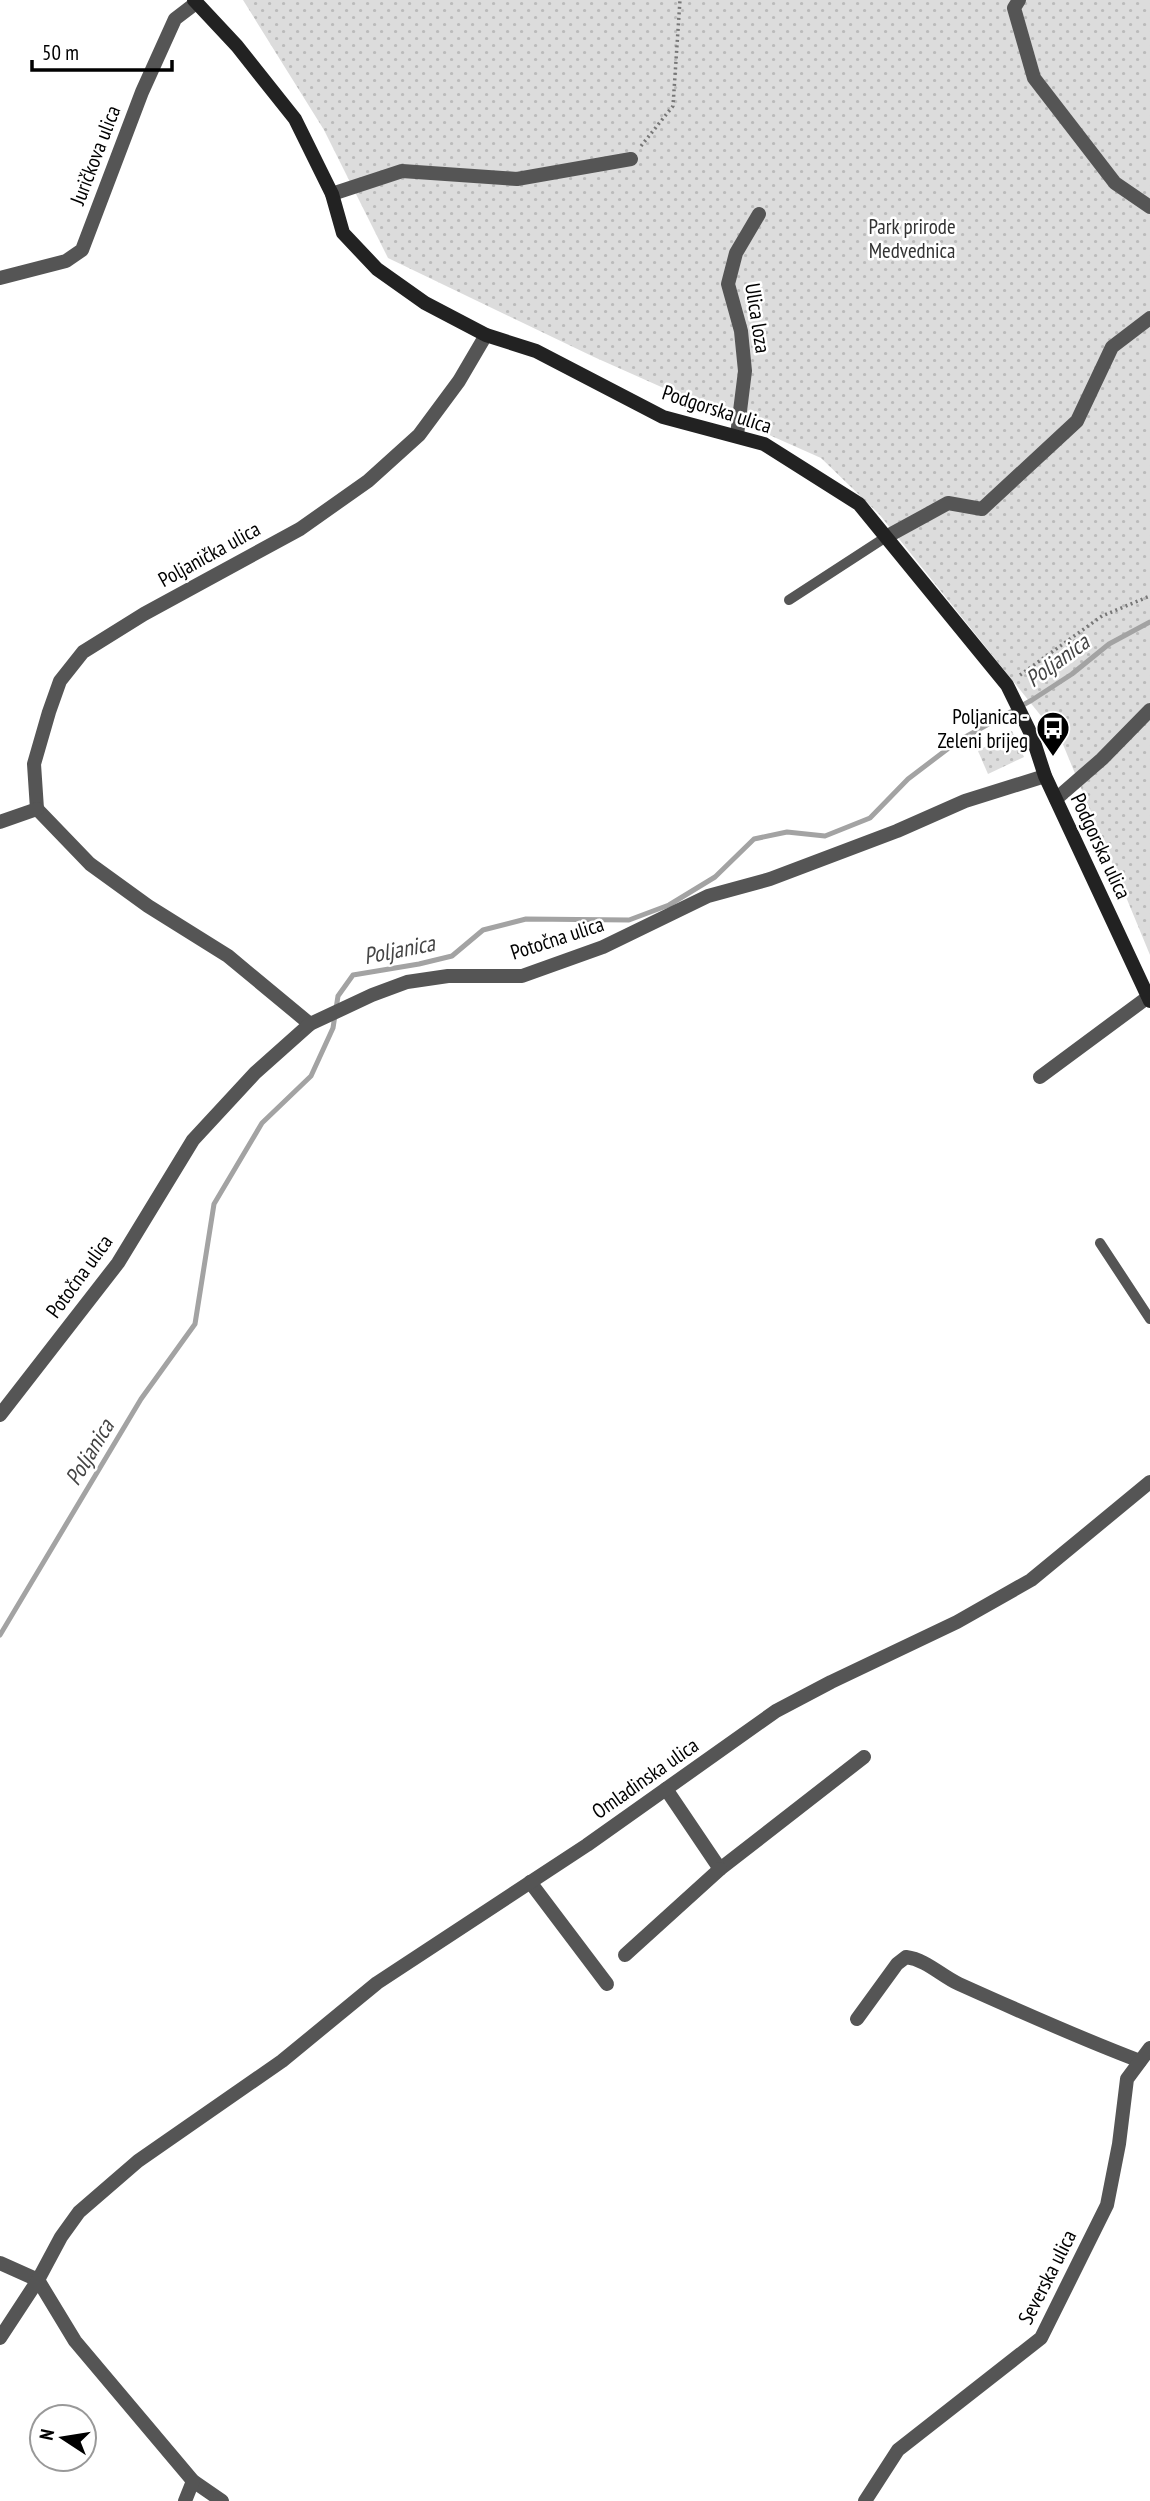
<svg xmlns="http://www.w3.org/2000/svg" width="1150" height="2501" viewBox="0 0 1150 2501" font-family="'PT Sans Narrow',sans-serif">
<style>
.park{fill:url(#park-dots)}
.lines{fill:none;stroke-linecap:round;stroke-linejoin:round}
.stream{stroke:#a3a3a3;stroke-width:5}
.path{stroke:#777;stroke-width:3.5;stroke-dasharray:2 3.5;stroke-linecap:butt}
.service{stroke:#555;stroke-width:10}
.minor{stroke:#555;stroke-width:14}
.tertiary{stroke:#555;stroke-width:14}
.secondary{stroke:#222;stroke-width:14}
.labels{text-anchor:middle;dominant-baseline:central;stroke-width:5;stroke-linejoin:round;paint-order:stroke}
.street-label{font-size:21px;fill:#000;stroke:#fff}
.park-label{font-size:21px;fill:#333;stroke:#fff}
.poi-label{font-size:21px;fill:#000;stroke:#fff;text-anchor:end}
.water-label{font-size:23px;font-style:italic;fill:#444;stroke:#fff}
</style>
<defs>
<pattern id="park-dots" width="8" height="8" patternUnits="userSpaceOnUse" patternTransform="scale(1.75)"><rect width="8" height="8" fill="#dcdcdc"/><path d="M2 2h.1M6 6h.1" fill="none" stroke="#bbb" stroke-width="1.8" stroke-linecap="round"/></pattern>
</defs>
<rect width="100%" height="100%" fill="#fff"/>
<g class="park">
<path d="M 243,0 L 1150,0 L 1150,955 L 1062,742 L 879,514 L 821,458 L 594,357 L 388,258 L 324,130 Z"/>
<path d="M 1012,731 L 1024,757 L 988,774 L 978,751 Z"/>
</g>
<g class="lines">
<path class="stream" d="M 0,1635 L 141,1399 L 195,1324 L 214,1204 L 262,1123 L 311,1076 L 333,1028 L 338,996 L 353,975 L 419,964 L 452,956 L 483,930 L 526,919 L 629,920 L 669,905 L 715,877 L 754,839 L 787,832 L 825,836 L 870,818 L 908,779 L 958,741 L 1032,700 L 1072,674 L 1109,644 L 1150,622"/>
<g class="path">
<path d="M 641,146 L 673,106 L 680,0"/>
<path d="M 1020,675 L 1102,616 L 1150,596"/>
</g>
<g class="service">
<path d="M 789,600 L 886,537"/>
<path d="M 1100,1243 L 1150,1319"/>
</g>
<g class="minor">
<path d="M 1019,0 L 1014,8 L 1034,78 L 1115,183 L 1150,207"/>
<path d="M 332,194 L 402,171 L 517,179 L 631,159"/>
<path d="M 0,278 L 66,261 L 82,250 L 142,92 L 175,19 L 196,3"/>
<path d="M 737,435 L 745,371 L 741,331 L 728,284 L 736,253 L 759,214"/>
<path d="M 886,537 L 948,503 L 982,509 L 1077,421 L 1112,347 L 1150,318"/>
<path d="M 1056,799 L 1102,759 L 1150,710"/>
<path d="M 37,809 L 34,764 L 49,712 L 60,681 L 83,652 L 144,614 L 300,529 L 368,481 L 419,435 L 459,381 L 486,335"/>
<path d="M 37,809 L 90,864 L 148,906 L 228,956 L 310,1024"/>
<path d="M 0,822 L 37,809"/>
<path d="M 1040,1077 L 1148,997"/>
<path d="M 666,1789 L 720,1869 L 864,1757"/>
<path d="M 530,1882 L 607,1984"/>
<path d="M 625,1955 L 720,1869"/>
<path d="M 857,2019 L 897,1964 L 906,1957 C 927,1960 940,1975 959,1984 C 1019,2011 1079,2038 1140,2061"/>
<path d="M 0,2263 L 38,2280 L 75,2341 L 193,2481 L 222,2501"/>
<path d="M 0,2338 L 38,2280 L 61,2237 L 79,2212 L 138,2161 L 282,2061 L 377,1983 L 587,1845 L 776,1711 L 831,1682 L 957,1622 L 1031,1580 L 1150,1482"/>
<path d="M 185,2501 L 193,2481"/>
<path d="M 865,2501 L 898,2450 L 1041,2338 L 1107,2205 L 1119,2144 L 1127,2079 L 1150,2048"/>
</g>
<path class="tertiary" d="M 0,1415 L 118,1263 L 193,1140 L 255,1073 L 310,1024 L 372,995 L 407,982 L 448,976 L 522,976 L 603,947 L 708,896 L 770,879 L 897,831 L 965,801 L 1045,776"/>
<path class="secondary" d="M 194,0 L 237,46 L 295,119 L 332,194 L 343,233 L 377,269 L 425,303 L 486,335 L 536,351 L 663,417 L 764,444 L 859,504 L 1007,685 L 1032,736 L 1045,776 L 1150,1001"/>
</g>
<defs>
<symbol id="bus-pin" viewBox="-11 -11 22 30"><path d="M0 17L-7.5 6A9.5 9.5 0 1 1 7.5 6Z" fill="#000" stroke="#fff"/><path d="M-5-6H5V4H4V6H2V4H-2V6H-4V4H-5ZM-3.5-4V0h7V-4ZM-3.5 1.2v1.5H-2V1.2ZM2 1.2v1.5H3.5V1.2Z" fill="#fff"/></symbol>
</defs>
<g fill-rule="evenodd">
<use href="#bus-pin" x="1034" y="709" width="38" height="52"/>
</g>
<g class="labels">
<g class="street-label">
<text transform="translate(95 155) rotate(-69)">Juričkova ulica</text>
<text transform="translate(758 318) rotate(81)">Ulica loza</text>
<text transform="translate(717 409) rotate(18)">Podgorska ulica</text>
<text transform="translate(209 554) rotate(-29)">Poljanička ulica</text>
<text transform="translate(1101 846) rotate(65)">Podgorska ulica</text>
<text transform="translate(557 938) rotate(-18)">Potočna ulica</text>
<text transform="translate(79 1276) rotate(-54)">Potočna ulica</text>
<text transform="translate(645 1778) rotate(-35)">Omladinska ulica</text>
<text transform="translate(1047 2277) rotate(-63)">Severska ulica</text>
</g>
<g class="park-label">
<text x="912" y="226">Park prirode<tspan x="912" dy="24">Medvednica</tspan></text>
</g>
<g class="poi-label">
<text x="1028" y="716">Poljanica -<tspan x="1028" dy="24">Zeleni brijeg</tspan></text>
</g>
<g class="water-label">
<text transform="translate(1057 660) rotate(-36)">Poljanica</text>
<text transform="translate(399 949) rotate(-11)">Poljanica</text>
<text transform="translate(89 1452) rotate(-59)">Poljanica</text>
</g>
</g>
<g transform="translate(63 2438) rotate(282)"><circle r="33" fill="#ffffff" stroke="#999999" stroke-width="2"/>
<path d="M0-5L12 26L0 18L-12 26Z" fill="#000000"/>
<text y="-10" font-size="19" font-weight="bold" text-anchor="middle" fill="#000000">N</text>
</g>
<path d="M32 60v10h140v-10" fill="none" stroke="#000000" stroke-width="3.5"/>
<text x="42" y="60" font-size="21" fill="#000000" stroke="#ffffff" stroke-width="5" paint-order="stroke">50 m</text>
</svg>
